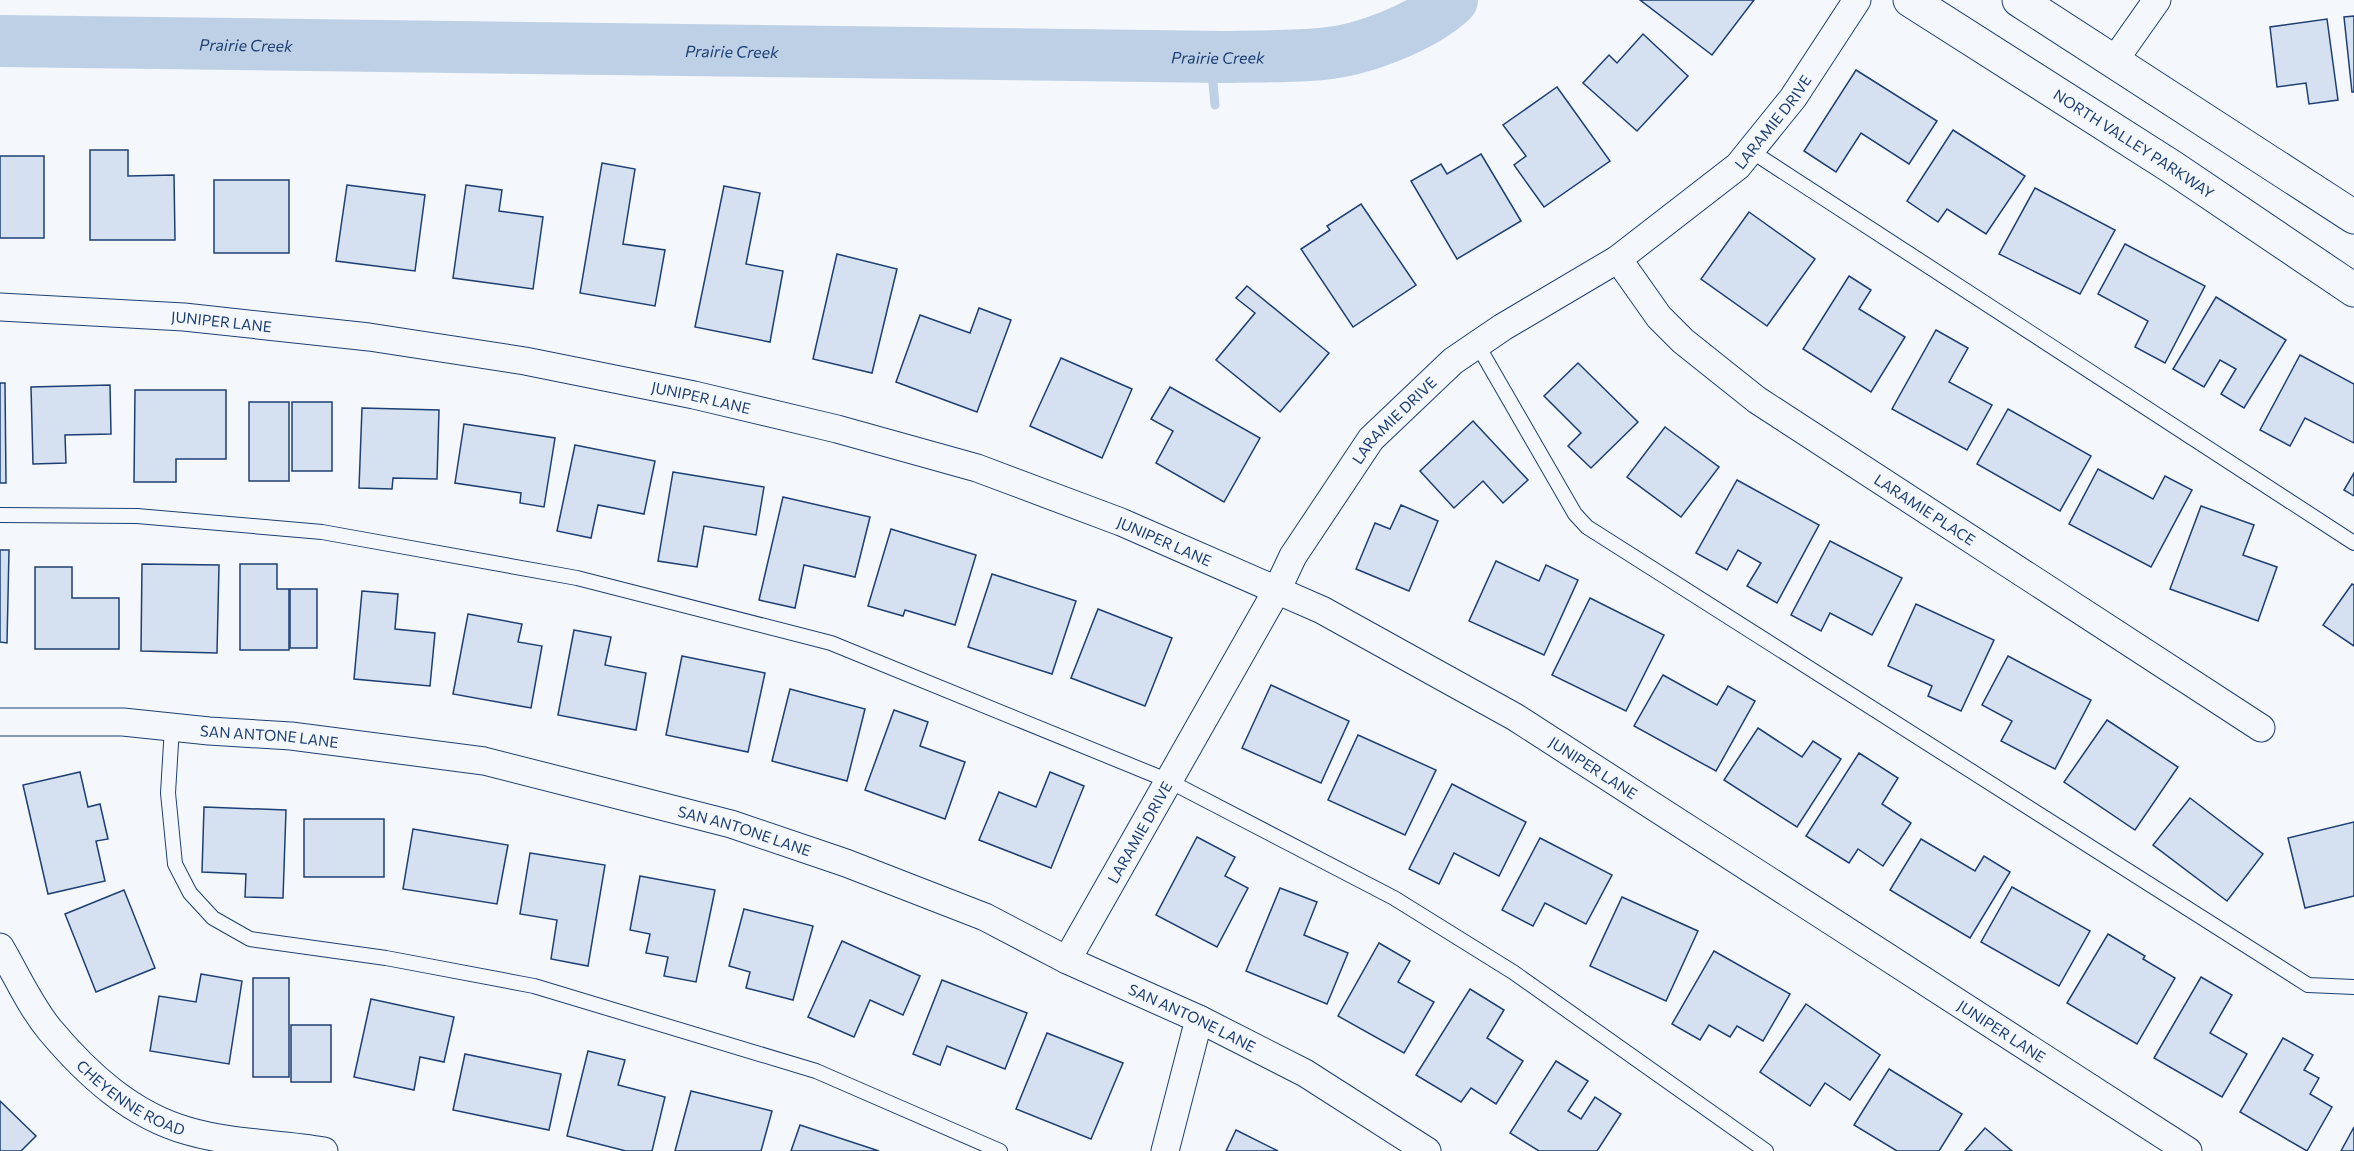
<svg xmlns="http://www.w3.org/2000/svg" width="2354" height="1151" viewBox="0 0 2354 1151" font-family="Commissioner,sans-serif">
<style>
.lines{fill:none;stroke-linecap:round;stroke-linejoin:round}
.stream{stroke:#bed0e5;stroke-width:9}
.river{stroke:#bed0e5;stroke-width:52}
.building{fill:#d5e0f0;stroke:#1d3f73;stroke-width:1.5}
.lane-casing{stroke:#1d3f73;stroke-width:16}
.street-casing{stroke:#1d3f73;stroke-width:29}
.secondary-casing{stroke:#1d3f73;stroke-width:35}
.lane{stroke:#f4f7fb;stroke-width:14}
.street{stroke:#f4f7fb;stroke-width:27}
.secondary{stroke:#f4f7fb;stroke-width:33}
.labels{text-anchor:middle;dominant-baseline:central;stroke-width:4.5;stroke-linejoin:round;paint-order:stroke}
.street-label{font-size:15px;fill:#1d3f73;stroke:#f4f7fb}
.water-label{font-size:16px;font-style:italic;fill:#1d3f73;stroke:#f4f7fb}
</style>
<rect width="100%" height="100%" fill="#f4f7fb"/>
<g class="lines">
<path class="stream" d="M 1214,56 L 1212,72 L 1215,105"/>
<path class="river" id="s1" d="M 0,41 L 1224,57 C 1256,56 1289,57 1321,54 C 1362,51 1423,27 1452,0"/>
</g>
<g class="building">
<path d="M 1640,0 L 1754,0 L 1712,55 Z"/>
<path d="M 2354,16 L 2354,92 L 2352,92 L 2344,17 Z"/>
<path d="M 2327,19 L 2338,100 L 2309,104 L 2306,83 L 2277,87 L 2270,27 Z"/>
<path d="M 1643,34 L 1688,76 L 1637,131 L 1583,83 L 1609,55 L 1617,63 Z"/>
<path d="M 1856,70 L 1937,121 L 1909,164 L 1861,133 L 1836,172 L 1804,151 Z"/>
<path d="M 1557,87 L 1610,161 L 1544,207 L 1514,165 L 1526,156 L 1503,125 Z"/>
<path d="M 1953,130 L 2025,176 L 1986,234 L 1947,209 L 1938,222 L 1907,201 Z"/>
<path d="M 90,150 L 128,150 L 128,176 L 174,175 L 175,240 L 90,240 Z"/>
<path d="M 1481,154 L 1521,221 L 1457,259 L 1411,181 L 1441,164 L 1447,174 Z"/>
<rect x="0" y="156" width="44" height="82"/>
<path d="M 602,163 L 635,169 L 623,244 L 665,250 L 655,306 L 580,293 Z"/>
<rect x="214" y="180" width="75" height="73"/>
<path d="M 347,185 L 425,195 L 415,271 L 336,261 Z"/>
<path d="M 466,185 L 502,190 L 499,211 L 543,217 L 533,289 L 453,278 Z"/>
<path d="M 724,186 L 760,193 L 746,264 L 783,271 L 770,342 L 695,327 Z"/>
<path d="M 2035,188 L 2115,230 L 2080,294 L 1999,254 Z"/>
<path d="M 1361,204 L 1416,285 L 1353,327 L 1301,249 L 1330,230 L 1327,226 Z"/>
<path d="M 1749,212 L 1815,259 L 1767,326 L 1701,279 Z"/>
<path d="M 2125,244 L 2205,286 L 2165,363 L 2135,347 L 2148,321 L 2098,294 Z"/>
<path d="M 837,254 L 897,269 L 872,373 L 813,359 Z"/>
<path d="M 1849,276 L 1871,290 L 1859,309 L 1905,337 L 1871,392 L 1803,349 Z"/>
<path d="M 1247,286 L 1329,353 L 1280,412 L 1216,360 L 1255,313 L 1236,298 Z"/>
<path d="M 2216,297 L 2286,340 L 2244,408 L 2221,394 L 2236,369 L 2220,360 L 2204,387 L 2173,369 Z"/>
<path d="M 979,308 L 1011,320 L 977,412 L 896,382 L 920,315 L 970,333 Z"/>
<path d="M 1936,330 L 1968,348 L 1949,382 L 1992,405 L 1967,450 L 1892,409 Z"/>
<path d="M 2300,355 L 2354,384 L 2354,443 L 2305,418 L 2290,446 L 2260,430 Z"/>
<path d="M 1061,358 L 1132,389 L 1102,458 L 1030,426 Z"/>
<path d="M 1578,363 L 1638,422 L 1591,468 L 1568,446 L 1581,433 L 1544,396 Z"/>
<path d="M 0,383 L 5,383 L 6,483 L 0,483 Z"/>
<path d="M 110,385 L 111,434 L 65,435 L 66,463 L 33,464 L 31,387 Z"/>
<path d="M 1170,387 L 1260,438 L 1224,502 L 1156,463 L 1173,431 L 1151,419 Z"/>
<path d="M 135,390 L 226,390 L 226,459 L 176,459 L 176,482 L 134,482 Z"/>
<rect x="249" y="402" width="40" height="79"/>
<rect x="292" y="402" width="40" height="69"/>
<path d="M 362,408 L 439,410 L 437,479 L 393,478 L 392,489 L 359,488 Z"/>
<path d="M 2008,409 L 2091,456 L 2060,511 L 1977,464 Z"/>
<path d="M 1473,421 L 1528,480 L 1503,503 L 1483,481 L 1454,508 L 1420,471 Z"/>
<path d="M 464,424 L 555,438 L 544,507 L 520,503 L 521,493 L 455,483 Z"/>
<path d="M 1665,427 L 1719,467 L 1681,517 L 1627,477 Z"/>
<path d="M 575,445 L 655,461 L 644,514 L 598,505 L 591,538 L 557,531 Z"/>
<path d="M 2098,469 L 2153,499 L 2165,476 L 2192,490 L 2151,567 L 2069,524 Z"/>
<path d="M 673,472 L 764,487 L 756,535 L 704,526 L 697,567 L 658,561 Z"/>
<path d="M 2354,473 L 2354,496 L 2344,490 Z"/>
<path d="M 1737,480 L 1819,525 L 1777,603 L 1747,586 L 1761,563 L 1738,550 L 1727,570 L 1696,553 Z"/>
<path d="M 783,497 L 870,517 L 855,577 L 804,565 L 795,608 L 759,600 Z"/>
<path d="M 1401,505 L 1438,521 L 1409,591 L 1356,569 L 1375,523 L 1390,529 Z"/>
<path d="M 2201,506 L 2254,525 L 2243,555 L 2277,567 L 2258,621 L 2170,589 Z"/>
<path d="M 891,529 L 976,555 L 955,625 L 905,610 L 903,616 L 868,606 Z"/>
<path d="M 1830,541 L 1902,578 L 1872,635 L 1830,613 L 1821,631 L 1791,615 Z"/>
<path d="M 0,550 L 9,550 L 7,643 L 0,642 Z"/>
<path d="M 1496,561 L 1539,581 L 1546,565 L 1578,580 L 1544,655 L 1469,621 Z"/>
<path d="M 142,564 L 219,565 L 217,653 L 141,651 Z"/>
<path d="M 240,564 L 277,564 L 277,589 L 289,589 L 289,650 L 240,650 Z"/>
<path d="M 35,567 L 72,567 L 72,598 L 119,598 L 119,649 L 35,649 Z"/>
<path d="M 992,574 L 1076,601 L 1052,674 L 968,647 Z"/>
<path d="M 2352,584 L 2354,585 L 2354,646 L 2323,625 Z"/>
<rect x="290" y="589" width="27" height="59"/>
<path d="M 362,591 L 398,594 L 395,629 L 435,633 L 430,686 L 354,679 Z"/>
<path d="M 1590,598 L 1664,635 L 1626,711 L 1552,675 Z"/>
<path d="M 1916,604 L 1994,640 L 1961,711 L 1928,696 L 1932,686 L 1888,666 Z"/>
<path d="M 1098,609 L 1172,638 L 1145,706 L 1071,678 Z"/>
<path d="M 468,614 L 522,624 L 518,642 L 542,646 L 531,708 L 453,694 Z"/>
<path d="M 574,630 L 611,637 L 605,665 L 646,673 L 636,730 L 558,715 Z"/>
<path d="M 682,656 L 765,673 L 748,752 L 666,735 Z"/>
<path d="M 2008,656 L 2091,700 L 2055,769 L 2001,741 L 2012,721 L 1982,705 Z"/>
<path d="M 1663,675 L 1717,705 L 1728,686 L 1755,701 L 1716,771 L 1634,726 Z"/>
<path d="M 1271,685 L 1349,721 L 1321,783 L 1242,748 Z"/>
<path d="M 790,689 L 865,709 L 847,781 L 772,761 Z"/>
<path d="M 894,710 L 928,722 L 920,746 L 965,762 L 945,819 L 865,790 Z"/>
<path d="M 2107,720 L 2178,767 L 2135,830 L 2064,782 Z"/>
<path d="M 1758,728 L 1802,757 L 1813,741 L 1841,759 L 1797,827 L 1724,780 Z"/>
<path d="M 1358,735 L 1436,770 L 1405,835 L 1328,800 Z"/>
<path d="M 1859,753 L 1898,778 L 1882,804 L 1911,823 L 1883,866 L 1858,849 L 1849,863 L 1806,836 Z"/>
<path d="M 80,772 L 88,807 L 100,804 L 108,839 L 96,841 L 105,881 L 48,894 L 23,785 Z"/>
<path d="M 1050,772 L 1084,786 L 1051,868 L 979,840 L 999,792 L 1036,807 Z"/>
<path d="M 1452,784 L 1526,822 L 1499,876 L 1454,853 L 1439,884 L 1409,869 Z"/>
<path d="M 2190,798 L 2263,854 L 2227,901 L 2153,845 Z"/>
<path d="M 204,807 L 286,810 L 283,898 L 245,897 L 246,874 L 202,872 Z"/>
<rect x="304" y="819" width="80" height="58"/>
<path d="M 2354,822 L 2354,896 L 2305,908 L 2288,838 Z"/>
<path d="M 413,829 L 508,845 L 497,904 L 403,889 Z"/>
<path d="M 1197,837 L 1235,857 L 1225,876 L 1248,888 L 1217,947 L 1156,915 Z"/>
<path d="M 1540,838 L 1612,875 L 1586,924 L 1545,903 L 1533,926 L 1502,910 Z"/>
<path d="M 1921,839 L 1975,871 L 1984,856 L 2010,872 L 1970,938 L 1890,890 Z"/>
<path d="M 530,853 L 605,865 L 588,966 L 551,959 L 557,920 L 520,914 Z"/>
<path d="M 640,876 L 715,890 L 696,982 L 664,976 L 668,957 L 646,953 L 650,934 L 630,930 Z"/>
<path d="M 2012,887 L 2090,931 L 2059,986 L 1981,942 Z"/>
<path d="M 1280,888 L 1317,902 L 1304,935 L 1348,953 L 1327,1004 L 1246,971 Z"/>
<path d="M 124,890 L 155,968 L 96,992 L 65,914 Z"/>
<path d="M 1622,897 L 1698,931 L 1666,1001 L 1590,966 Z"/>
<path d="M 744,909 L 813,926 L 793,1000 L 746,988 L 750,972 L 729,966 Z"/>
<path d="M 2108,934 L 2145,956 L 2143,959 L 2175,978 L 2137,1044 L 2067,1003 Z"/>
<path d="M 842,941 L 920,976 L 903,1015 L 870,1000 L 854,1037 L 808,1017 Z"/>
<path d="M 1379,943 L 1410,961 L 1398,982 L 1434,1002 L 1404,1053 L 1338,1016 Z"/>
<path d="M 1714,951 L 1790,994 L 1763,1041 L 1737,1026 L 1730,1037 L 1709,1025 L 1700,1040 L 1672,1024 Z"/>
<path d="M 201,974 L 242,981 L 229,1064 L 150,1051 L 159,996 L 196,1002 Z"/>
<path d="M 2201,977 L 2232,995 L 2210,1033 L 2247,1054 L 2222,1097 L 2154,1058 Z"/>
<rect x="253" y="978" width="36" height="99"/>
<path d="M 942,980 L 1027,1013 L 1005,1069 L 947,1046 L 940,1065 L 913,1054 Z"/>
<path d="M 1470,989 L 1504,1010 L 1487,1038 L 1523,1061 L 1496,1104 L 1471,1088 L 1461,1102 L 1416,1075 Z"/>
<path d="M 371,999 L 454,1017 L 444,1062 L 420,1057 L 414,1090 L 354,1077 Z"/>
<path d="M 1806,1004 L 1880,1055 L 1850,1100 L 1825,1083 L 1810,1106 L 1760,1072 Z"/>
<rect x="291" y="1025" width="40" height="57"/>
<path d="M 1047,1033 L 1123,1063 L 1091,1139 L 1016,1109 Z"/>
<path d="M 2283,1038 L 2313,1055 L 2304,1070 L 2319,1078 L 2310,1094 L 2332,1107 L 2307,1151 L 2240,1112 Z"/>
<path d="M 588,1051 L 625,1060 L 618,1085 L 665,1097 L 652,1151 L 626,1151 L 567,1136 Z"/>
<path d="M 465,1054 L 561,1074 L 549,1130 L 453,1110 Z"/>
<path d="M 1556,1061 L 1588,1081 L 1568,1111 L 1581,1119 L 1595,1097 L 1621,1114 L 1597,1151 L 1539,1151 L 1510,1133 Z"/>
<path d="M 1889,1069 L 1962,1114 L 1939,1151 L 1897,1151 L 1854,1125 Z"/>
<path d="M 691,1091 L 772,1111 L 761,1151 L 675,1151 Z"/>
<path d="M 0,1101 L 36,1136 L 21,1151 L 0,1151 Z"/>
<path d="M 800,1125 L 879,1151 L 791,1151 Z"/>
<path d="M 2354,1127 L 2354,1151 L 2341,1151 Z"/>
<path d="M 1985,1128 L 2012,1151 L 1965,1151 Z"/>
<path d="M 1236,1130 L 1278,1151 L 1226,1151 Z"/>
</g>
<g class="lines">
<defs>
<g id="lane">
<path d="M 1751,151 L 2354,543"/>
<path d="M 1477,344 L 1575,514 L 1587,527 L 2308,985 L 2354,987"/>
<path d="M 0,515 L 137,516 L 322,532 L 577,578 L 831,643 L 1169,781 L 1394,898 L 1513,972 L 1766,1151"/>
<path d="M 172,727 L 168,793 L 175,864 L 190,893 L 213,918 L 250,939 L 386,958 L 534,986 L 816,1071 L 1000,1151"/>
</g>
<g id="street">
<path d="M 2114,61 L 2157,0"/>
<path id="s2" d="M 1618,259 L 1659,317 L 1683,341 L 1757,400 L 2261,728"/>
<path id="s3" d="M 0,307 L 184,317 L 369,337 L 525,361 L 694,395 L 837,429 L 977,468 L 1121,522 L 1322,610 L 1515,717 L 2188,1151"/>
<path id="s4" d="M 0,722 L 123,722 L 209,731 L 291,736 L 484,761 L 731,824 L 846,863 L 985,917 L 1067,960 L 1199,1019 L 1305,1073 L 1427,1151"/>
<path id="s5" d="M 0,947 C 16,974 30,1006 50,1030 C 87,1074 131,1115 188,1131 C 232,1144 279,1143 324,1151"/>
<path id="s6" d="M 1067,960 L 1277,590 L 1293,556 L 1371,439 L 1453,361 L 1503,327 L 1618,259 L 1738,166 L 1793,98 L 1857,0"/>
<path d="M 1165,1151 L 1199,1019"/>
</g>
<g id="secondary">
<path id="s7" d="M 1910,0 L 2172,167 L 2354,290"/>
<path d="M 2019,0 L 2354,217"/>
</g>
</defs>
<use href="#lane" class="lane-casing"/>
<use href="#street" class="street-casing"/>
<use href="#secondary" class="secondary-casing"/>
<use href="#lane" class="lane"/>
<use href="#street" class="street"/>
<use href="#secondary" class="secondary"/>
</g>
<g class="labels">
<g class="street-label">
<text stroke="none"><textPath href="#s6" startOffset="1119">LARAMIE DRIVE</textPath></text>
<text stroke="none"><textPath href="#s7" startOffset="266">NORTH VALLEY PARKWAY</textPath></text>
<text stroke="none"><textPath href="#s3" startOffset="222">JUNIPER LANE</textPath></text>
<text stroke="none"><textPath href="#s3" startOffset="708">JUNIPER LANE</textPath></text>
<text stroke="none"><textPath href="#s6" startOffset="633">LARAMIE DRIVE</textPath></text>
<text stroke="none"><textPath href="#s2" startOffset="400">LARAMIE PLACE</textPath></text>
<text stroke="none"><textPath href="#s3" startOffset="1194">JUNIPER LANE</textPath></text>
<text stroke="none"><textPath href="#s4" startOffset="270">SAN ANTONE LANE</textPath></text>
<text stroke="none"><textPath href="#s3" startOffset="1680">JUNIPER LANE</textPath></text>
<text stroke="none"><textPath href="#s4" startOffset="756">SAN ANTONE LANE</textPath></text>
<text stroke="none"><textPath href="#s6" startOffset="147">LARAMIE DRIVE</textPath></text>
<text stroke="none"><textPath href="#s4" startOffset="1242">SAN ANTONE LANE</textPath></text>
<text stroke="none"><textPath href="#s3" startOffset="2166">JUNIPER LANE</textPath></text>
<text stroke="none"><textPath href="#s5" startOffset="204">CHEYENNE ROAD</textPath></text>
</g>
<g class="water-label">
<text stroke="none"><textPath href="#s1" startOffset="246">Prairie Creek</textPath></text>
<text stroke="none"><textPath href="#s1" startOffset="732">Prairie Creek</textPath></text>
<text stroke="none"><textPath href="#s1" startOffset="1218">Prairie Creek</textPath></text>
</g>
</g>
</svg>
